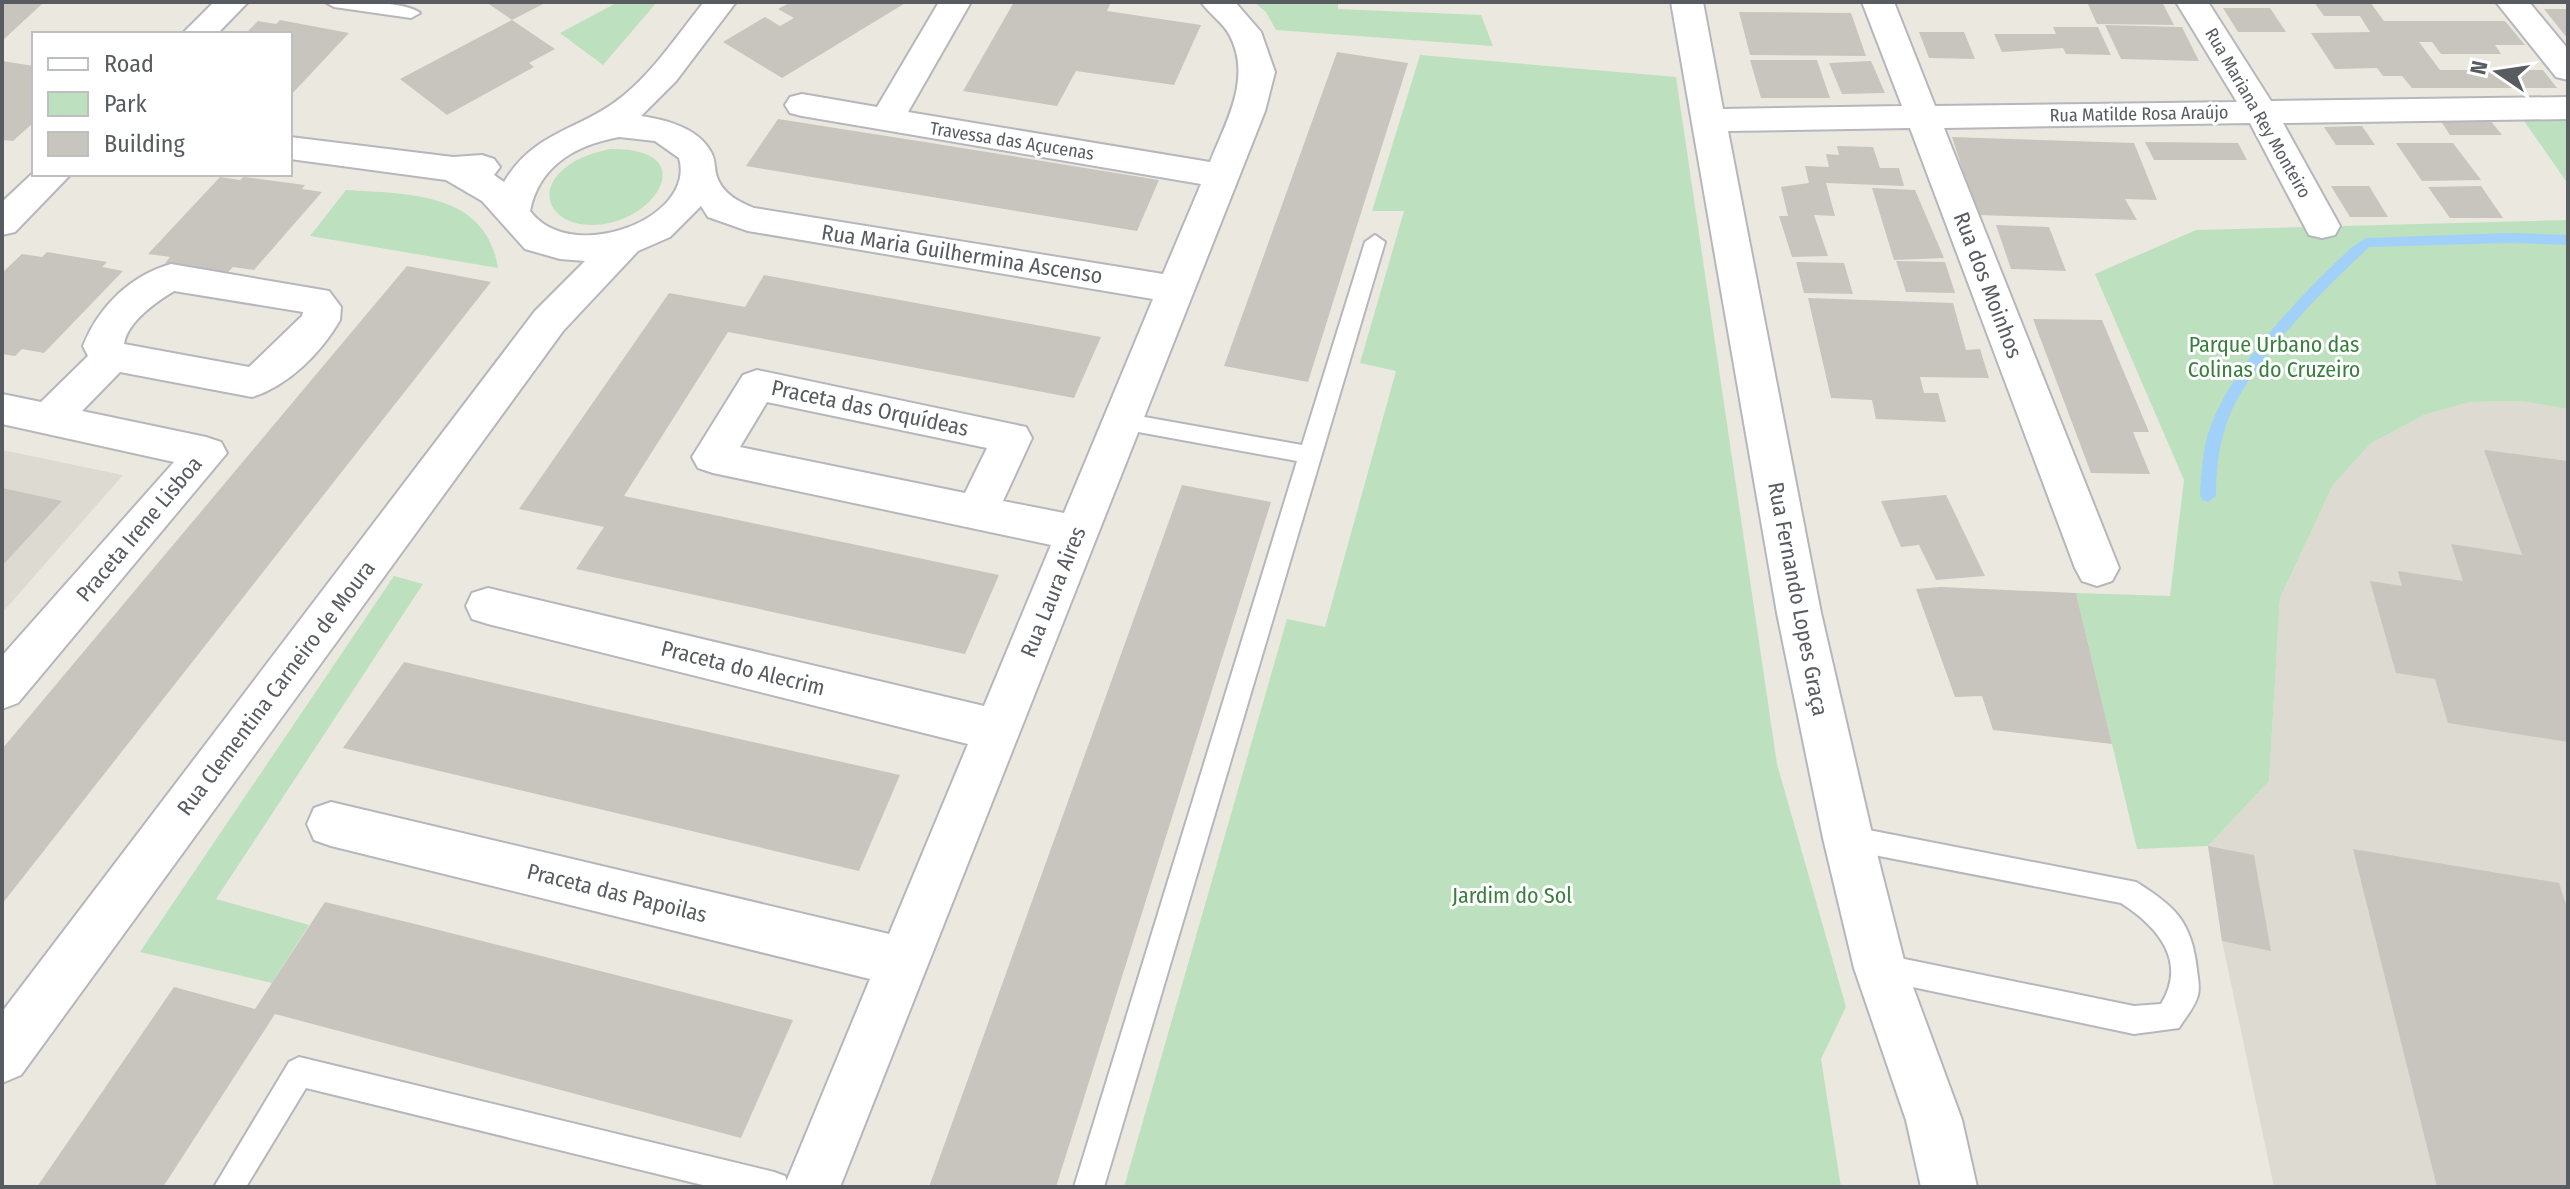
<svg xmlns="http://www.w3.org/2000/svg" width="2570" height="1189" viewBox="0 0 2570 1189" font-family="'Fira Sans Condensed',sans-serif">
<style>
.education{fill:#dddad1}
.green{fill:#bde1be}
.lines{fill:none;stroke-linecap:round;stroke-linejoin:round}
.stream{fill:#a1d1f9;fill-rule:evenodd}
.building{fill:#c8c5bf}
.service-casing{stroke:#b5b7bc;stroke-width:4}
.minor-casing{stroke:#b5b7bc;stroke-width:4}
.service{fill:#fff;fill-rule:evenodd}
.minor{fill:#fff;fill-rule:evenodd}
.labels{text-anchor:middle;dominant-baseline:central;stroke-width:6;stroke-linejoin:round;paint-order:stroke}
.far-street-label{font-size:18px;fill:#585c60;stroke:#fff}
.street-label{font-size:22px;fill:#585c60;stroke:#fff}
.park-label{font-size:22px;fill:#397f3e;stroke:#fff}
</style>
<rect width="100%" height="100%" fill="#ebe8e0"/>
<g class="education">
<path d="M 2520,401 L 2568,409 L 2568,1187 L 2274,1187 L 2222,941 L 2208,846 L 2269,781 L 2280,598 L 2333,485 L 2370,444 L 2424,415 L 2468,402 Z"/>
<path d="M 2,450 L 123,475 L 2,613 Z"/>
</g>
<g class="green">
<path d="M 618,2 L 657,2 L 603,65 L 560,33 Z"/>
<path d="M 1254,2 L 1338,2 L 1338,9 L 1481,15 L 1493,46 L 1276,30 L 1266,12 Z"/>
<path d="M 1420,55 L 1676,77 L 1777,764 L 1846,1007 L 1821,1059 L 1841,1187 L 1124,1187 L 1287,619 L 1325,627 L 1396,371 L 1360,363 L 1404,211 L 1372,211 Z"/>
<path d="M 2515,108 L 2568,108 L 2568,184 Z"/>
<path d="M 610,149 C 710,147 649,235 580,224 C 548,218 538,189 565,168 C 578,157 594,153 610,149 Z"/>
<path d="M 346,190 C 407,194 486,191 498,268 L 310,236 Z"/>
<path d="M 2568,220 L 2568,409 L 2520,401 L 2469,402 L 2424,415 L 2370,444 L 2333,485 L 2280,598 L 2269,781 L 2208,846 L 2137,849 L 2076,593 L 2170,596 L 2184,480 L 2095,274 L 2196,230 Z"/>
<path d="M 394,576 L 423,584 L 216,899 L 309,925 L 272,983 L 140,952 Z"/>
</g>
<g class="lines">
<path class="stream" d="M 2509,233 L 2568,235 L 2568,245 L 2509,243 L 2369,247 L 2362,254 C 2320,293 2250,364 2229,417 C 2219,443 2216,469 2216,496 L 2208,502 L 2203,500 L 2200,496 C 2201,477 2202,459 2206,441 C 2224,372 2301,295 2352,247 L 2366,238 Z"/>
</g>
<g class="building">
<path d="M 2,2 L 44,2 L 2,41 Z"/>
<path d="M 486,2 L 547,2 L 512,20 Z"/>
<path d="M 791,2 L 907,2 L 782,78 L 723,42 L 765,17 L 780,26 L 794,18 L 778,9 Z"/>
<path d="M 1014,2 L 1111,2 L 1107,11 L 1201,25 L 1174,85 L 1076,71 L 1057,106 L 963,91 Z"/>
<path d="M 2087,2 L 2162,2 L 2174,25 L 2097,24 Z"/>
<path d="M 2314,2 L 2370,2 L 2384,21 L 2505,21 L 2525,45 L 2495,45 L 2501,54 L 2441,54 L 2432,42 L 2419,42 L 2440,70 L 2543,70 L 2557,88 L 2412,88 L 2402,76 L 2383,76 L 2377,68 L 2335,69 L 2311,33 L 2370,32 L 2360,16 L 2324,16 Z"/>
<path d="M 2223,8 L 2270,8 L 2286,32 L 2238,32 Z"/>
<path d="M 2544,9 L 2568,9 L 2568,39 Z"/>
<path d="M 1739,12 L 1851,13 L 1866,56 L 1750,55 Z"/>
<path d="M 280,20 L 349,33 L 290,96 L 290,34 L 245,34 L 258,21 L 276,24 Z"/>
<path d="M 512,20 L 555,49 L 529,63 L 534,67 L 447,115 L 400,79 Z"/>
<path d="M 2105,25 L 2182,27 L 2199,61 L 2121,59 Z"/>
<path d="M 2053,27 L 2098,27 L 2111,55 L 2066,54 L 2063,48 L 2002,52 L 1994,34 L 2056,34 Z"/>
<path d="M 1919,32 L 1964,32 L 1975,59 L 1929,58 Z"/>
<path d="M 1337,52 L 1408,63 L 1308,382 L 1224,366 Z"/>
<path d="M 1750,60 L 1817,60 L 1830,98 L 1761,98 Z"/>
<path d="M 2,61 L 34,66 L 34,122 L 13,141 L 2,140 Z"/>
<path d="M 1871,61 L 1885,93 L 1842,94 L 1829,63 Z"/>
<path d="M 778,119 L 931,143 L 1159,180 L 1137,231 L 746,166 Z"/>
<path d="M 2440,120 L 2490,120 L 2502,135 L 2450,135 Z"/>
<path d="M 2362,126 L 2375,145 L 2336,145 L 2324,127 Z"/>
<path d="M 1952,137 L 2134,143 L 2157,200 L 2125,199 L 2137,220 L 1977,215 Z"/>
<path d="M 2145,142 L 2238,143 L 2247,160 L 2154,160 Z"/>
<path d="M 2396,143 L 2453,143 L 2481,180 L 2422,181 Z"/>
<path d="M 1837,146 L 1873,147 L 1880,168 L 1899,168 L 1904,186 L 1826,183 L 1835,216 L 1814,215 L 1828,256 L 1792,257 L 1779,216 L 1788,216 L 1781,187 L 1809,183 L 1805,166 L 1829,167 L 1826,154 L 1839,155 Z"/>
<path d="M 220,177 L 240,180 L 244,177 L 305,185 L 302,189 L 322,192 L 254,270 L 233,267 L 228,272 L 165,263 L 170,257 L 148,254 Z"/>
<path d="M 2331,186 L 2369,186 L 2388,217 L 2350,217 Z"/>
<path d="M 2481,186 L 2503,218 L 2450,218 L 2428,187 Z"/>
<path d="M 1872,188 L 1915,190 L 1944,258 L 1894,260 Z"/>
<path d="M 1996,225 L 2049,227 L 2066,271 L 2011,269 Z"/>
<path d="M 47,252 L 107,262 L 102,267 L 123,271 L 44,353 L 22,349 L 15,356 L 2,354 L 2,273 L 22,254 L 42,257 Z"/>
<path d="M 1896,261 L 1945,262 L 1955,293 L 1906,292 Z"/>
<path d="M 1796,262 L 1844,263 L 1853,294 L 1804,293 Z"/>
<path d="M 407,266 L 491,282 L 2,904 L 2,749 Z"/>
<path d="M 764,275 L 1101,337 L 1074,398 L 728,332 L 624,496 L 999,575 L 965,654 L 576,569 L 604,527 L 519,509 L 669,293 L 745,307 Z"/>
<path d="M 1808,298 L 1953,303 L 1966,350 L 1980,349 L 1989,378 L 1920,377 L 1924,393 L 1938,393 L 1946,422 L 1876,419 L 1872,400 L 1831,398 Z"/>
<path d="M 2033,319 L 2102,320 L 2149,432 L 2133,432 L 2150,474 L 2091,473 Z"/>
<path d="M 2484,450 L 2568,461 L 2568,742 L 2448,723 L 2435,679 L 2396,673 L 2370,581 L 2402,586 L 2398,571 L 2463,581 L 2451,544 L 2522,555 Z"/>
<path d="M 1182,485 L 1271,502 L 1056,1187 L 929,1187 Z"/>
<path d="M 2,488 L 62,501 L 2,566 Z"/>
<path d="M 1946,495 L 1985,576 L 1936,580 L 1919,545 L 1901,547 L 1881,501 Z"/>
<path d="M 1941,587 L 2076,593 L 2112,744 L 1993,730 L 1982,696 L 1955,697 L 1916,589 Z"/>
<path d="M 404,662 L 602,708 L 900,775 L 859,871 L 343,748 Z"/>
<path d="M 2208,846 L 2254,855 L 2271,951 L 2222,941 Z"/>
<path d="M 2353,849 L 2559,883 L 2568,911 L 2568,1187 L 2437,1187 Z"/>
<path d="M 325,902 L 419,925 L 793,1020 L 741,1138 L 275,1014 L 163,1187 L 37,1187 L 174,987 L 255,1009 Z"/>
</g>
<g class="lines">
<defs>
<g id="service">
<path d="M 325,2 C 347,2 404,0 420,13 L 411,18 L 334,7 Z"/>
<path d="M 1375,235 L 1385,242 L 1104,1187 L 1074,1187 L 1297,461 L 1122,429 L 1111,421 L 1122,413 L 1302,445 L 1365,242 Z"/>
<path d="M 1848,826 L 2136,882 C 2175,906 2192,922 2197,970 C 2198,978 2200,987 2198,995 C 2195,1007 2185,1018 2179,1028 L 2134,1034 L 1870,978 L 1866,968 L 1870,958 L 1880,954 L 2134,1006 L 2161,1004 C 2188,961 2157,926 2121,903 L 1848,850 L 1839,847 L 1835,838 L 1839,829 Z"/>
<path d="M 299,1057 L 774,1172 L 785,1176 L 789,1187 L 711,1187 L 306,1088 L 246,1187 L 214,1187 L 289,1062 Z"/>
</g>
<g id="minor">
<path d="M 214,2 L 248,2 L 217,34 L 182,34 Z"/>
<path d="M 704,2 L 736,2 L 676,81 L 641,116 C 667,120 698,128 711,152 C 716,161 714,169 717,177 C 723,194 739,202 754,208 L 1163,274 L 1201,184 L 802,116 L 790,113 L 785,105 L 790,97 L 802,94 L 877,107 L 939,2 L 971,2 L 908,112 L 1210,162 C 1226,122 1252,78 1230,36 C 1224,23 1209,14 1201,2 L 1235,2 L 1261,32 L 1275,72 L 1265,111 L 840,1187 L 784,1187 L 870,979 L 331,846 L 314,840 L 307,824 L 314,808 L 331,802 L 889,934 L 968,744 L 488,624 L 472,619 L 466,606 L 472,593 L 488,588 L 984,706 L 1051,545 L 713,473 L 698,468 L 692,457 L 743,375 L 757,370 L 1026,427 L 1032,438 L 1003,501 L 1064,513 L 1153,299 L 748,231 L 708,217 L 701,206 L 670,237 L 638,251 L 563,331 L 21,1075 L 2,1083 L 2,1012 L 535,311 L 585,261 L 560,259 L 525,249 L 482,201 L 446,180 L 290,159 L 290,137 L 453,157 L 482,155 L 494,159 L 500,167 L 494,175 L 504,182 C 535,130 580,131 623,96 C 655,70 678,34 704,2 ZM 619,137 L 655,141 L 679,158 C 697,219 571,266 530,211 C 539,166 575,145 619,137 ZM 767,402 L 987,448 L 965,493 L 740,447 Z"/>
<path d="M 1671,2 L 1703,2 L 1723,109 L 1902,106 L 1862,2 L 1894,2 L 1935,106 L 2237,102 L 2176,2 L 2208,2 L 2271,101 L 2568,97 L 2568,119 L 2283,123 L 2340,226 L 2335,235 L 2322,238 L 2309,235 L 2250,123 L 1944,128 L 2119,568 L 2112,581 L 2097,586 L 2082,581 L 2075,568 L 1910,128 L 1728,131 L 1821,613 L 1873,838 L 1906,968 L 1962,1120 L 1977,1187 L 1921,1187 L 1906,1120 L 1854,968 L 1823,838 L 1777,613 Z"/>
<path d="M 2496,2 L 2529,2 L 2568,49 L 2568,80 L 2556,77 Z"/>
<path d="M 34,172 L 71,174 L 15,232 L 2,235 L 2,202 Z"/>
<path d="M 171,264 L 329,291 L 341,307 L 340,320 C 321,353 288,386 252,397 L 120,372 L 82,411 L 206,437 L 221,442 L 227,453 L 18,703 L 2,709 L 2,656 L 174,462 L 2,424 L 2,394 L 41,402 L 88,356 L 83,346 C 99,306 130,276 171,264 ZM 174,291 L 303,312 L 302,316 L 249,367 L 124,344 C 127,322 156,302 174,291 Z"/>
</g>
</defs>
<use href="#service" class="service-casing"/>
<use href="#minor" class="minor-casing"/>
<use href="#service" class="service"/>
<use href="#minor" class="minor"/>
</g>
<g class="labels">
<g class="far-street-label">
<text transform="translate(2258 113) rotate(60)">Rua Mariana Rey Monteiro</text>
<text transform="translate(2139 114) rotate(-1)">Rua Matilde Rosa Araújo</text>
<text transform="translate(1012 141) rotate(9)">Travessa das Açucenas</text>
</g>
<g class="street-label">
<text transform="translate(962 254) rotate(9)">Rua Maria Guilhermina Ascenso</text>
<text transform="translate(1988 285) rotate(69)">Rua dos Moinhos</text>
<text transform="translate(870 408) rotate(12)">Praceta das Orquídeas</text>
<text transform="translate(139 529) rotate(-50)">Praceta Irene Lisboa</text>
<text transform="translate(1053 592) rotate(-68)">Rua Laura Aires</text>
<text transform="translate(1798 599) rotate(79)">Rua Fernando Lopes Graça</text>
<text transform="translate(743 668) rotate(14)">Praceta do Alecrim</text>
<text transform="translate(276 688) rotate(-53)">Rua Clementina Carneiro de Moura</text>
<text transform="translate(617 893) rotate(14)">Praceta das Papoilas</text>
</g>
<g class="park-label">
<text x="2274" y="344">Parque Urbano das<tspan x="2274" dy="25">Colinas do Cruzeiro</tspan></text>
<text x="1512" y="895">Jardim do Sol</text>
</g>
</g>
<rect width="2570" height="1189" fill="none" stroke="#585c60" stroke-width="8"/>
<rect x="32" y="32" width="260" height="144" fill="#ffffff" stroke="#bcbebf" stroke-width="2"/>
<rect x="48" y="58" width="40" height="12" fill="#ffffff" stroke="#bcbebf" stroke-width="2"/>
<text x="104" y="72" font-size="24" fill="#585c60">Road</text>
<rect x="48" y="92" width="40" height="24" fill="#bde1be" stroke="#bcbebf" stroke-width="2"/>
<text x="104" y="112" font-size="24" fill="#585c60">Park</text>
<rect x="48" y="132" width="40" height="24" fill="#c8c5bf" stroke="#bcbebf" stroke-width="2"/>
<text x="104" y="152" font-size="24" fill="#585c60">Building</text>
<g transform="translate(2498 72) rotate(283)" stroke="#ffffff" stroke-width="6" paint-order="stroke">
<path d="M0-6L14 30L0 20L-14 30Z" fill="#585c60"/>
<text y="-12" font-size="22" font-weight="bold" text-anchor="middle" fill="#585c60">N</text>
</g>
</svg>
